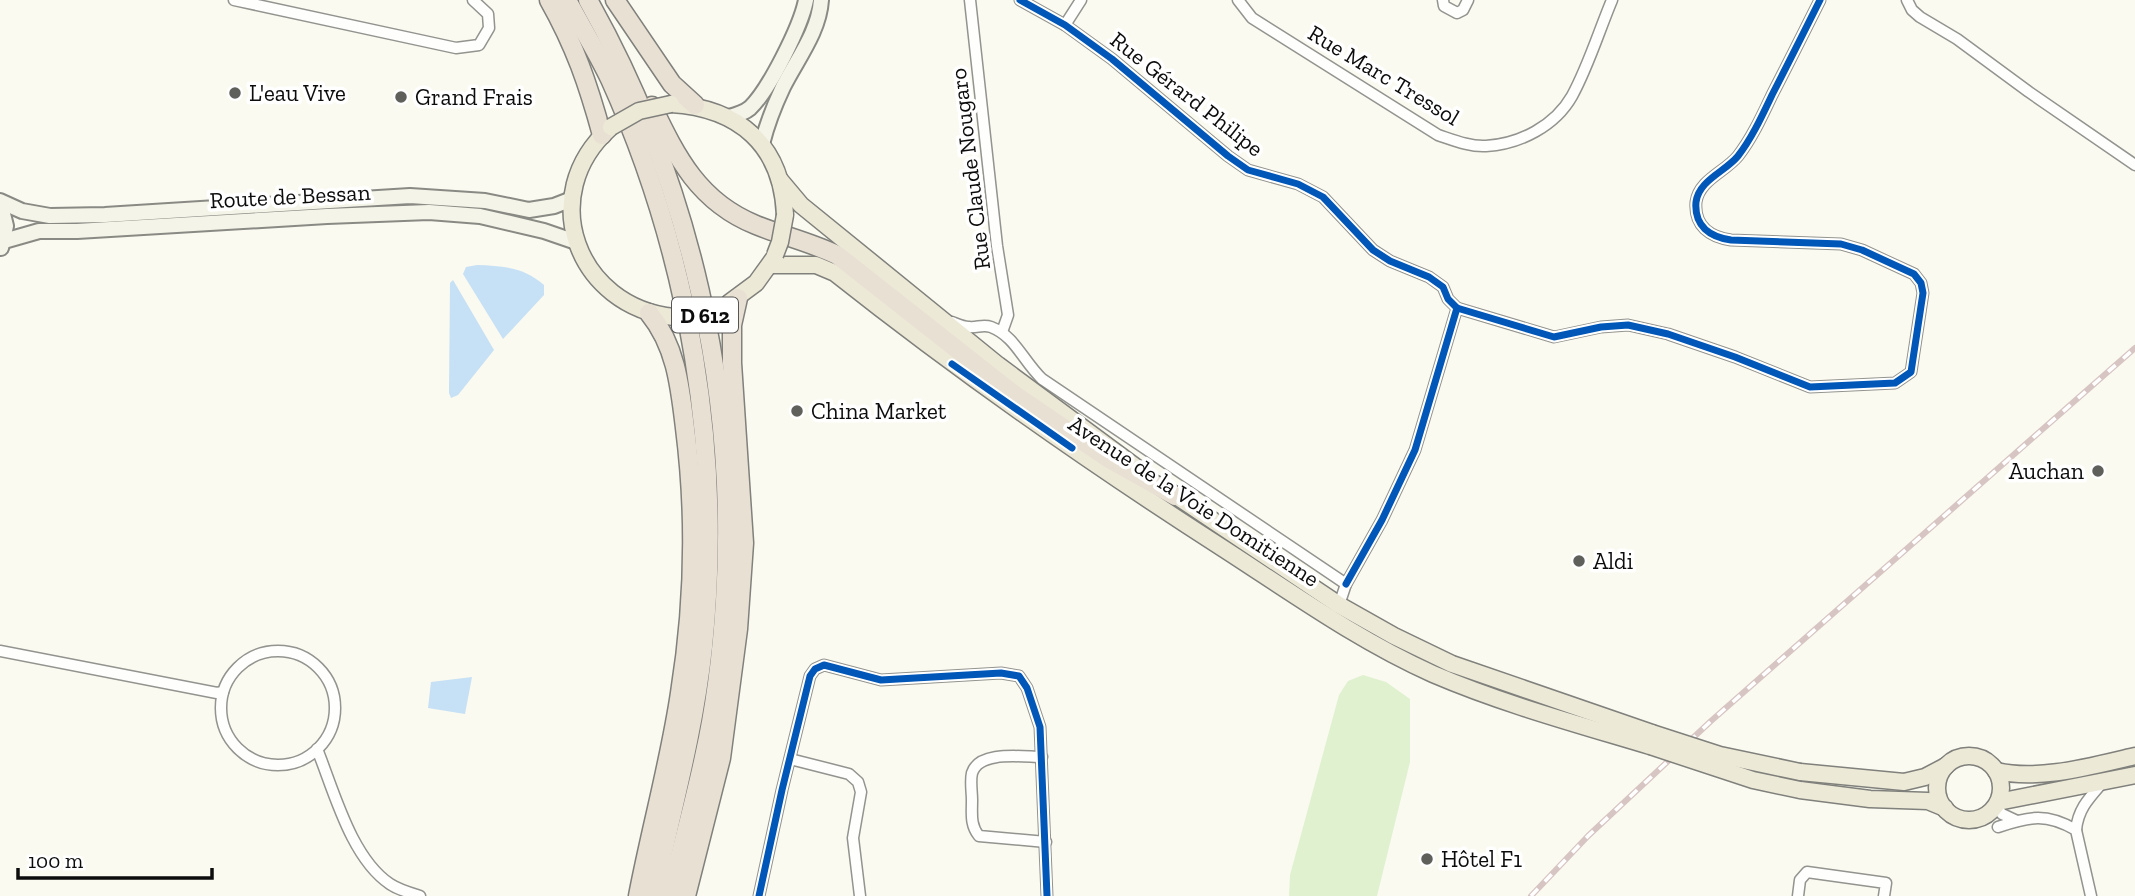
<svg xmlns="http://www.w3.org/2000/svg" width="2135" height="896" viewBox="0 0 2135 896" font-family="'Zilla Slab',serif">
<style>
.green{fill:#e0f1cf}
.water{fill:#c6e0f5}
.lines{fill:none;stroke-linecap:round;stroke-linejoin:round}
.street-casing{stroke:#93938f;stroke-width:13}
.secondary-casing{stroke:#8a8a85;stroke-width:18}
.primary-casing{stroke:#80807c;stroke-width:19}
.highway-casing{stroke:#80807c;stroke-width:21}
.street{stroke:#fefefd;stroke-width:10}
.secondary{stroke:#f4f4e8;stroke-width:14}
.primary{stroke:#ece9d7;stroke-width:16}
.highway{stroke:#e9e0d4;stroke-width:18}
.rail-casing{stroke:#d7c5c3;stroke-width:6}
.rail{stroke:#fff;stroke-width:3.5;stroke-dasharray:10;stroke-linecap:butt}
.primary-bridge-casing{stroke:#80807c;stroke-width:19;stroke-linecap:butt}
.primary-bridge{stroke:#ece9d7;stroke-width:16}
.cycleway-casing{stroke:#fff;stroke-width:11}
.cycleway{stroke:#0057b8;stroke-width:7}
.poi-dot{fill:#5f5f5c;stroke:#fff;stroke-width:2.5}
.labels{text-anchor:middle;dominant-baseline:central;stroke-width:7;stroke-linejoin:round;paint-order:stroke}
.shield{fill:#fff;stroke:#555;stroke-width:2}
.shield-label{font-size:21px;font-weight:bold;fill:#0c0c0c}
.street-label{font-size:23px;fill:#0c0c0c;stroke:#fff}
.poi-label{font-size:23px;fill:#0c0c0c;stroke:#fff;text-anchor:start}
</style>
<rect width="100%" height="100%" fill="#fafaf0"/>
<path class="green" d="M 1363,675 L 1386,682 L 1410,699 L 1410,762 L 1377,896 L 1289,896 L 1290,875 L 1339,695 L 1348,681 Z"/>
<g class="water">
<path d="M 477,265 C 503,266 524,267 544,285 L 544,295 L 503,339 L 463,274 L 466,267 Z"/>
<path d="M 453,280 L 494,350 L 458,395 L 451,398 L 449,393 L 450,283 Z"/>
<path d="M 472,677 L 465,714 L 428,708 L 431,682 Z"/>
</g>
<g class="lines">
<defs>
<g id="street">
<path d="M 234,0 L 456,48 L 479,45 L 489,28 L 488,14 L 473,0"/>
<path d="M 970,0 L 997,246 L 1008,315 L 1002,332"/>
<path d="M 1020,0 L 1065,25 L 1112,59 L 1228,156 L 1248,170 L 1298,184 L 1323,197 L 1373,250 L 1390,261 L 1429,277 L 1443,287 L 1448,299 L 1457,308 L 1415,450 L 1382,520 L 1346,584"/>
<path d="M 1238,0 L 1252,18 L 1438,135 C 1453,140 1470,147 1486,146 C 1520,144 1555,126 1572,96 C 1588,67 1599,31 1612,0"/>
<path d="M 1443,0 L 1444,6 L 1457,13 L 1463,10 L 1468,0"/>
<path d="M 1907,0 L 1912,10 L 1920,17 L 1957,39 L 2029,92 L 2135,165"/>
<path d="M 1065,25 L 1081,0"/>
<path d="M 1457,308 L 1554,337 L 1601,327 L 1628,325 L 1668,334 L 1735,357 L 1810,387 L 1895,383 L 1911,372 L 1923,293 L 1921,283 L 1914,274 L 1862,250 L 1841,244 L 1731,240 C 1710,237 1694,226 1696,202 C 1699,180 1725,172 1738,156 C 1752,138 1762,116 1772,95 C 1788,64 1804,32 1820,0"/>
<path d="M 952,322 C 957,324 963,327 969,327 C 977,328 983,324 991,327 C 1015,336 1023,361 1042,379 L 1346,584 L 1339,605"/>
<path d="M 0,651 L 217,693 L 223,692"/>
<circle cx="278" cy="708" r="57"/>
<path d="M 317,749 C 334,791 351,858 390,884 C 399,890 410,893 420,896"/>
<path d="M 1042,757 C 1023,757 979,750 972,773 C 970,781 972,792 972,800 C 972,814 970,825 979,836 L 1046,842"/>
<path d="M 790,759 L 849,774 L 858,782 L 861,792 L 853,838 L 860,896"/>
<path d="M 1995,806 L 2002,814 L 2017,821"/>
<path d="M 1998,827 C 2030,816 2047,813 2076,830 L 2091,896"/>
<path d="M 2076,830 C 2078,809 2089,798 2103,782"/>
<path d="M 759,896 L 782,790 L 810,676 L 815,669 L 824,665 L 881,680 L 1001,673 L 1019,676 L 1027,688 L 1040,727 L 1047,896"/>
<path d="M 1798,896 L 1800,880 L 1807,872 L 1886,883 L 1884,896"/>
</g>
<g id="secondary">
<path d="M 729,117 C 737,115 744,113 750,108 C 769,90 801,26 806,0"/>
<path d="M 762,144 C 767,124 774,106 783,87 C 797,59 819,32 821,0"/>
<path d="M 0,201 L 22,211 L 50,216 L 105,215 L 410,196 L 485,201 L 529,210 L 554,206 L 572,199"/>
<path d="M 0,202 L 6,226 L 1,248"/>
<path d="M 4,241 L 39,231 L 77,231 L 327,216 L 429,212 L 480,216 L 544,231 L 576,242"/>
</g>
<g id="primary">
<path d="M 671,104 C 739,108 782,145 785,215"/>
<path d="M 610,128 C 535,195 577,307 674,317"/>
<path d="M 780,180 L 801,205 L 998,365 L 1137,468"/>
<path d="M 770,265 L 816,265 L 835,273 C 960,372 1090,463 1224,549 C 1292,593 1359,641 1433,674 C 1503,704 1577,724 1650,746"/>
<path d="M 729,303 L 756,283 L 774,258"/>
<path d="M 1166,489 L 1339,605 L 1394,636 L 1452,664 L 1652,733"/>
<circle cx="1969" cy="788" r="32"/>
<path d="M 1996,771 C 2040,781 2091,766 2135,756"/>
<path d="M 1800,772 L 1904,782 L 1925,777 L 1946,766"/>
<path d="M 1800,790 L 1870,799 L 1928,801 L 1945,808"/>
<path d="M 1998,802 L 2135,775"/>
</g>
<g id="highway">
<path d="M 549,0 C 575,46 588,84 602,135"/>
<path d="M 567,0 C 581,26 597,52 610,79 C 690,256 723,454 703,647 C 694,732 671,813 653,896"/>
<path d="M 588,0 C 690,181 738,393 725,600 C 722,650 715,708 704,757 C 694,804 681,850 670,896"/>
<path d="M 615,0 L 672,84 L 695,105"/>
<path d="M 652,106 C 677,158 699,202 756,225 C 783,236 810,242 837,255 L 1015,395 L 1109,459 L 1175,496"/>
<path d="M 638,896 C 651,828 670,761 680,693 C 694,606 696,515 685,428 C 680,386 676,346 649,313"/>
<path d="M 686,896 L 721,758 L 738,629 L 744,543 L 732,363 L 732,325 L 738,298"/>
</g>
</defs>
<use href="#street" class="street-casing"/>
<use href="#secondary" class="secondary-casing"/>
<use href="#primary" class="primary-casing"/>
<use href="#highway" class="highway-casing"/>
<use href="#street" class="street"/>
<use href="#secondary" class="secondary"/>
<use href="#primary" class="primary"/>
<use href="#highway" class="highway"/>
<defs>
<path id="rail" d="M 1531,896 L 1588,836 L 1711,721 L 2135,348"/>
</defs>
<use href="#rail" class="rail-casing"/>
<use href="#rail" class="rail"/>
<defs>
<g id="primary-bridge">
<path d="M 611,127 L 639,111 L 671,104"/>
<path d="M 775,255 L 780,242 L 785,215"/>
<path d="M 674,317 L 690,316 L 721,308"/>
<path d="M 1652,733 L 1720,755 L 1800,772"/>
<path d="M 1650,746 L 1753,780 L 1800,790"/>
</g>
</defs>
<use href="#primary-bridge" class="primary-bridge-casing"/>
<use href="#primary-bridge" class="primary-bridge"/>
<defs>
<g id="cycleway">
<path d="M 1020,0 L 1065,25 L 1112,59 L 1228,156 L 1248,170 L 1298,184 L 1323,197 L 1373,250 L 1390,261 L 1429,277 L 1443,287 L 1448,299 L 1457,308 L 1415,450 L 1382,520 L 1346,584"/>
<path d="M 1457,308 L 1554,337 L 1601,327 L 1628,325 L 1668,334 L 1735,357 L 1810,387 L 1895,383 L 1911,372 L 1923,293 L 1921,283 L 1914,274 L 1862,250 L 1841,244 L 1731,240 C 1710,237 1694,226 1696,202 C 1699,180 1725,172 1738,156 C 1752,138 1762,116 1772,95 C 1788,64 1804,32 1820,0"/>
<path d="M 952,364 L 1072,448"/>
<path d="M 759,896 L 782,790 L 810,676 L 815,669 L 824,665 L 881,680 L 1001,673 L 1019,676 L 1027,688 L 1040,727 L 1047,896"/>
</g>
</defs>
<use href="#cycleway" class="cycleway-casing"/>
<use href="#cycleway" class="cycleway"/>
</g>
<g class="poi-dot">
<circle cx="235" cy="93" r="7"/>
<circle cx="401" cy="97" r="7"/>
<circle cx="797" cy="411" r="7"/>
<circle cx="2098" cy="471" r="7"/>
<circle cx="1579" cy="561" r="7"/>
<circle cx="1427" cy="859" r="7"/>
</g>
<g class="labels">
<rect class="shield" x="672" y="297.5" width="66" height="35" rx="5"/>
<g class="shield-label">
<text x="705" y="315">D 612</text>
</g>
<g class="street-label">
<text transform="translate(1384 75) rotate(31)">Rue Marc Tressol</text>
<text transform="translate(1187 94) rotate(38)">Rue Gérard Philipe</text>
<text transform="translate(970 169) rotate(-97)">Rue Claude Nougaro</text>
<text transform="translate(290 196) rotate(-3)">Route de Bessan</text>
<text transform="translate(1194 501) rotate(33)">Avenue de la Voie Domitienne</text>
</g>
<g class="poi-label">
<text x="249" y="93">L'eau Vive</text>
<text x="415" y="97">Grand Frais</text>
<text x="811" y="411">China Market</text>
<text x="2084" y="471" text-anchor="end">Auchan</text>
<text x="1593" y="561">Aldi</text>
<text x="1441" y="859">Hôtel F1</text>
</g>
</g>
<path d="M18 868v10h194v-10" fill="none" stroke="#0c0c0c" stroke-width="3.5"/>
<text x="28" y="868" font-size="21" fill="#0c0c0c" stroke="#ffffff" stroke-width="5" paint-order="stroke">100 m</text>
</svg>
